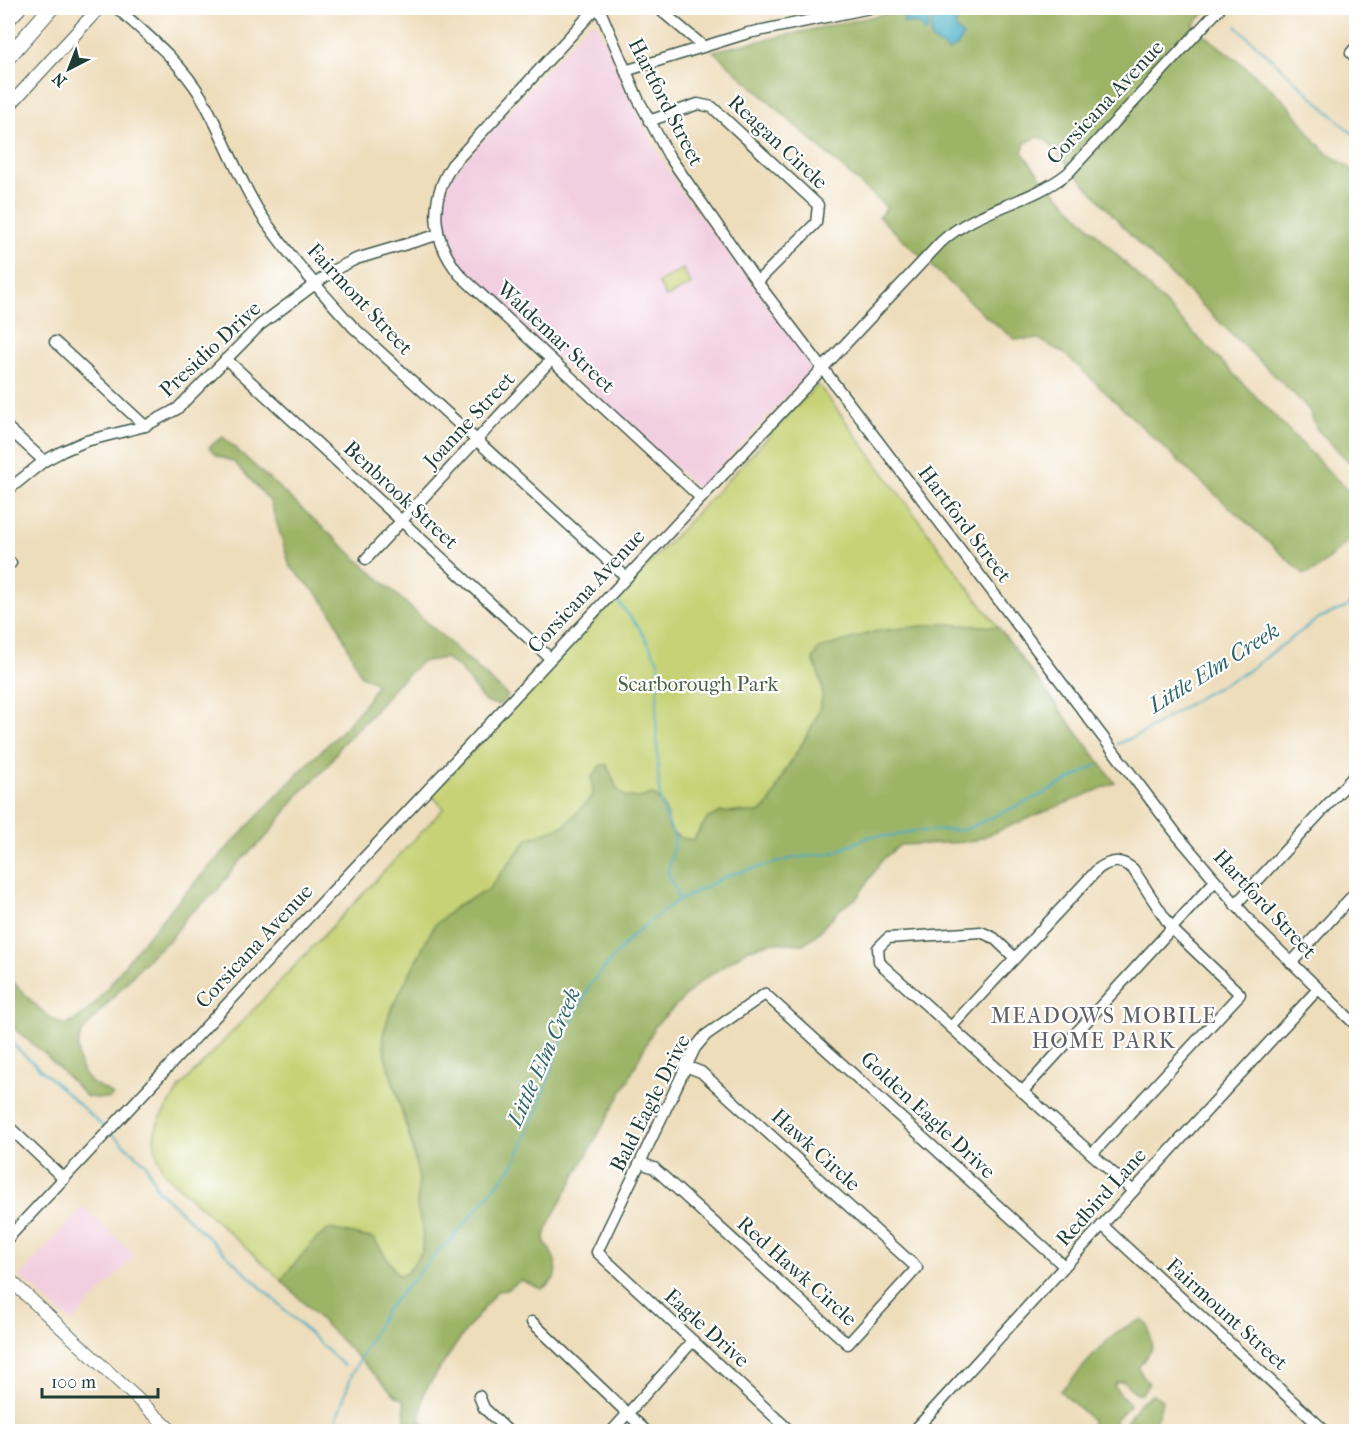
<svg xmlns="http://www.w3.org/2000/svg" width="1364" height="1439" viewBox="0 0 1364 1439" font-family="'IM FELL French Canon',serif">
<style>
.built{fill:#f2cfe0}
.green{fill:#c6d274;stroke:#728854;stroke-width:1.5}
.forest{fill:#9cb466;stroke:#5e784d;stroke-width:1.5}
.water{fill:#42acc2;stroke:#30747b;stroke-width:1.5}
.lines{fill:none;stroke-linecap:round;stroke-linejoin:round}
.stream{stroke:#42acc2;stroke-width:2}
.minor-casing{stroke:#3e5548;stroke-width:13}
.major-casing{stroke:#3e5548;stroke-width:14}
.highway-casing{stroke:#3e5548;stroke-width:17}
.minor{stroke:#fff;stroke-width:10}
.major{stroke:#fff;stroke-width:12}
.highway{stroke:#fff;stroke-width:15}
.labels{text-anchor:middle;dominant-baseline:central;stroke-width:4.5;stroke-linejoin:round;paint-order:stroke}
.street-label{font-size:21px;fill:#1f3d34;stroke:#fff}
.park-label{font-size:21px;fill:#496244;stroke:#fff}
.water-label{font-size:22px;font-style:italic;fill:#2b6466;stroke:#fff}
.neighbourhood-label{font-size:22px;letter-spacing:1.5px;fill:#5f6166;stroke:#fff}
</style>
<rect width="100%" height="100%" fill="#fff"/>
<filter id="ink" filterUnits="userSpaceOnUse"><feTurbulence type="fractalNoise" baseFrequency=".0167" numOctaves="2"/><feDisplacementMap in="SourceGraphic" scale="12" xChannelSelector="R" yChannelSelector="G"/><feConvolveMatrix kernelMatrix="1 2 1 2 8 2 1 2 1" color-interpolation-filters="sRGB"/></filter>
<filter id="wash" filterUnits="userSpaceOnUse"><feTurbulence type="fractalNoise" baseFrequency=".008" numOctaves="4" result="noise"/><feDisplacementMap in="SourceGraphic" scale="24" xChannelSelector="R" yChannelSelector="G"/><feGaussianBlur stdDeviation="1.35" result="paint"/><feColorMatrix in="noise" values="0 0 0 0 0 0 0 0 0 0 0 0 0 0 0 0 0 1.4 0 .05"/><feComposite in="paint" operator="in"/></filter>
<g filter="url(#wash)">
<rect width="100%" height="100%" fill="#edb"/>
<g class="built">
<path d="M 596,23 L 651,139 L 680,189 L 815,366 L 699,490 L 466,274 L 447,247 L 443,228 L 440,212 L 449,178 L 587,25 Z"/>
<path d="M 83,1207 L 135,1255 L 72,1323 L 20,1276 Z"/>
</g>
<g class="green">
<path d="M 683,269 L 691,285 L 666,297 L 658,282 Z"/>
<path d="M 818,384 L 998,627 L 943,624 L 813,658 C 817,670 825,686 822,699 C 816,728 795,752 781,778 C 775,791 772,804 760,813 L 734,811 L 708,818 L 693,840 L 672,836 L 667,827 L 668,815 L 652,794 L 640,798 L 626,797 L 617,789 L 592,777 L 593,796 L 564,826 L 528,839 L 488,890 L 457,906 L 434,926 L 390,1012 L 383,1035 L 385,1055 L 411,1143 L 419,1179 L 417,1208 L 423,1227 L 422,1252 L 406,1274 L 398,1275 L 374,1239 L 330,1229 L 315,1240 L 281,1280 L 165,1174 C 143,1132 158,1123 181,1086 L 444,808 L 431,795 Z"/>
</g>
<g class="forest">
<path d="M 912,8 L 1209,8 L 1193,25 C 1223,51 1255,72 1283,100 C 1300,116 1309,137 1327,153 C 1338,162 1346,162 1356,174 L 1356,469 L 1317,429 L 1309,410 L 1300,400 L 1137,242 L 1045,139 L 1037,137 L 1025,143 L 1022,152 L 1040,176 L 1356,499 L 1356,534 L 1316,570 L 1304,574 L 1188,470 L 1065,354 L 1039,339 L 1015,339 L 985,316 L 879,217 L 887,208 L 713,51 Z"/>
<path d="M 223,437 L 508,696 L 499,705 L 485,702 L 459,668 L 445,658 L 421,662 L 396,685 L 374,712 L 341,745 L 327,767 L 300,793 L 268,835 L 236,865 L 216,892 L 186,917 L 171,939 L 152,954 L 83,1031 C 74,1045 77,1073 92,1083 C 99,1088 107,1089 113,1095 L 109,1099 L 87,1097 L 46,1055 L 8,1024 L 8,977 C 25,993 43,1018 66,1025 C 96,1012 116,974 137,949 C 186,889 242,833 295,777 C 322,748 358,721 376,685 L 374,681 L 361,676 L 334,617 L 322,599 L 290,566 L 270,501 L 234,462 L 216,455 L 209,447 Z"/>
<path d="M 943,624 L 998,627 L 1115,783 L 971,842 L 900,845 L 882,860 L 857,898 L 841,908 L 815,936 L 803,944 L 772,942 L 749,949 L 700,982 L 655,1026 L 629,1079 L 550,1221 L 544,1240 C 555,1258 567,1276 541,1289 L 521,1280 L 507,1290 L 497,1291 L 459,1340 L 424,1392 L 420,1420 L 432,1431 L 402,1431 L 405,1421 L 404,1400 L 396,1396 L 281,1280 L 315,1240 L 330,1229 L 374,1239 L 398,1275 L 406,1274 L 422,1252 L 423,1227 L 417,1208 L 419,1179 L 412,1143 L 385,1055 L 383,1035 L 390,1012 L 434,926 L 457,906 L 488,890 L 528,839 L 564,826 L 593,796 L 592,777 L 601,765 L 607,765 L 617,789 L 626,797 L 640,798 L 652,794 C 679,811 653,836 693,840 L 708,818 L 721,812 L 760,813 C 772,804 775,791 782,778 C 795,752 816,728 822,699 C 825,686 817,670 813,658 L 819,649 L 877,631 Z"/>
<path d="M 1142,1320 L 1148,1325 L 1152,1348 L 1138,1368 L 1149,1384 L 1141,1394 L 1137,1394 L 1123,1381 L 1116,1383 L 1114,1387 L 1130,1404 L 1114,1422 L 1116,1427 L 1123,1427 L 1139,1403 L 1153,1394 L 1162,1400 L 1158,1416 L 1151,1426 L 1134,1421 L 1126,1431 L 1092,1431 L 1092,1420 L 1060,1391 C 1086,1368 1107,1330 1142,1320 Z"/>
</g>
<g class="water">
<path d="M 928,8 L 930,12 L 927,31 L 924,32 L 918,24 L 903,23 L 905,14 Z"/>
<path d="M 940,8 L 952,8 L 956,13 L 956,29 L 963,36 L 957,47 L 948,51 L 932,40 C 929,29 932,15 940,8 Z"/>
</g>
<g class="lines">
<g class="stream">
<path d="M 1236,26 L 1356,137"/>
<path d="M 615,598 L 640,629 L 659,663 L 656,719 L 659,790 L 661,804 L 675,839 L 668,873 L 679,899"/>
<path d="M 1117,744 L 1141,734 L 1203,695 L 1246,672 L 1319,618 L 1345,608 L 1356,598"/>
<path d="M 8,1040 L 105,1128"/>
<path d="M 111,1133 L 146,1164 L 157,1189 L 344,1366"/>
<path d="M 332,1432 L 352,1374 L 385,1311 L 441,1248 L 453,1238 L 514,1164 L 540,1105 L 557,1051 L 591,983 L 633,935 L 672,904 L 729,875 L 794,858 L 833,853 L 871,836 L 892,836 L 914,831 L 964,830 L 1037,797 L 1097,765"/>
</g>
</g>
</g>
<g filter="url(#ink)">
<g class="lines">
<defs>
<g id="minor">
<path d="M 117,8 C 147,35 181,62 202,98 C 223,135 237,176 260,213 C 287,254 320,290 353,327 L 626,577"/>
<path d="M 596,8 L 452,165 C 428,202 432,241 460,275 L 700,497"/>
<path d="M 599,8 L 638,99 L 669,156 L 757,282 L 1178,836 L 1255,927 L 1356,1025"/>
<path d="M 658,8 L 703,46"/>
<path d="M 1356,47 L 1351,53 L 1356,58"/>
<path d="M 625,71 L 748,33 L 870,8"/>
<path d="M 649,121 L 698,104 L 712,107 L 818,205 L 816,223 L 757,282"/>
<path d="M 55,342 L 145,426"/>
<path d="M 226,359 L 550,658"/>
<path d="M 8,428 L 44,461"/>
<path d="M 8,490 L 44,461 L 63,451 L 86,441 L 145,426 L 177,409 L 260,325 L 334,270 L 356,259 L 437,235"/>
<path d="M 366,559 L 551,360"/>
<path d="M 8,560 L 11,563"/>
<path d="M 1235,905 L 1356,774"/>
<path d="M 1015,958 L 994,938 L 981,932 L 888,938 L 878,948 L 879,961 L 883,966 L 1133,1191"/>
<path d="M 1291,963 L 1356,892"/>
<path d="M 951,1027 L 1098,869 C 1111,860 1120,859 1133,869 L 1172,929 L 1240,994 L 1092,1154"/>
<path d="M 1022,1092 L 1215,881"/>
<path d="M 8,1126 L 64,1179"/>
<path d="M 641,1163 L 654,1168 L 848,1344 L 917,1268 L 701,1072 L 685,1066"/>
<path d="M 1102,1225 L 1326,1432"/>
<path d="M 8,1238 L 941,242 C 978,208 1029,204 1068,173 L 1220,8"/>
<path d="M 532,1322 L 647,1432"/>
<path d="M 479,1396 L 484,1408 L 509,1432"/>
<path d="M 8,1430 L 9,1432"/>
<path d="M 611,1432 L 693,1341"/>
<path d="M 791,1432 L 597,1252 L 695,1048 L 706,1035 L 765,994 L 1064,1266"/>
<path d="M 913,1432 L 1318,989"/>
</g>
<g id="major">
<path d="M 8,107 L 99,8"/>
<path d="M 8,1278 L 173,1432"/>
</g>
<g id="highway">
<path d="M 8,19 L 18,8"/>
<path d="M 8,57 L 51,8"/>
</g>
</defs>
<use href="#minor" class="minor-casing"/>
<use href="#major" class="major-casing"/>
<use href="#highway" class="highway-casing"/>
<use href="#minor" class="minor"/>
<use href="#major" class="major"/>
<use href="#highway" class="highway"/>
</g>
</g>
<g class="labels">
<g class="street-label">
<text transform="translate(666 102) rotate(63)">Hartford Street</text>
<text transform="translate(1105 102) rotate(-47)">Corsicana Avenue</text>
<text transform="translate(778 142) rotate(43)">Reagan Circle</text>
<text transform="translate(360 299) rotate(47)">Fairmont Street</text>
<text transform="translate(556 337) rotate(43)">Waldemar Street</text>
<text transform="translate(210 349) rotate(-43)">Presidio Drive</text>
<text transform="translate(469 420) rotate(-47)">Joanne Street</text>
<text transform="translate(401 495) rotate(43)">Benbrook Street</text>
<text transform="translate(965 524) rotate(53)">Hartford Street</text>
<text transform="translate(586 591) rotate(-47)">Corsicana Avenue</text>
<text transform="translate(1265 904) rotate(47)">Hartford Street</text>
<text transform="translate(254 946) rotate(-47)">Corsicana Avenue</text>
<text transform="translate(650 1103) rotate(-63)">Bald Eagle Drive</text>
<text transform="translate(928 1115) rotate(43)">Golden Eagle Drive</text>
<text transform="translate(816 1150) rotate(42)">Hawk Circle</text>
<text transform="translate(1101 1197) rotate(-48)">Redbird Lane</text>
<text transform="translate(797 1271) rotate(42)">Red Hawk Circle</text>
<text transform="translate(1227 1314) rotate(42)">Fairmount Street</text>
<text transform="translate(707 1328) rotate(42)">Eagle Drive</text>
</g>
<g class="park-label">
<text x="698" y="684">Scarborough Park</text>
</g>
<g class="water-label">
<text transform="translate(1214 668) rotate(-32)">Little Elm Creek</text>
<text transform="translate(544 1057) rotate(-66)">Little Elm Creek</text>
</g>
<g class="neighbourhood-label">
<text x="1104" y="1016">MEADOWS MOBILE<tspan x="1104" dy="25">HOME PARK</tspan></text>
</g>
</g>
<rect width="1364" height="1439" fill="none" stroke="#fff" stroke-width="30"/>
<g transform="translate(69 69) rotate(222)" stroke="#ffffff" stroke-width="4.5" paint-order="stroke">
<path d="M0-4.5L10 22L0 15L-10 22Z" fill="#1f3d34"/>
<text y="-9" font-size="16" font-weight="bold" text-anchor="middle" fill="#1f3d34">N</text>
</g>
<path d="M42 1388v9h116v-9" fill="none" stroke="#1f3d34" stroke-width="3"/>
<text x="51" y="1388" font-size="18" fill="#1f3d34" stroke="#ffffff" stroke-width="4.5" paint-order="stroke">100 m</text>
</svg>
